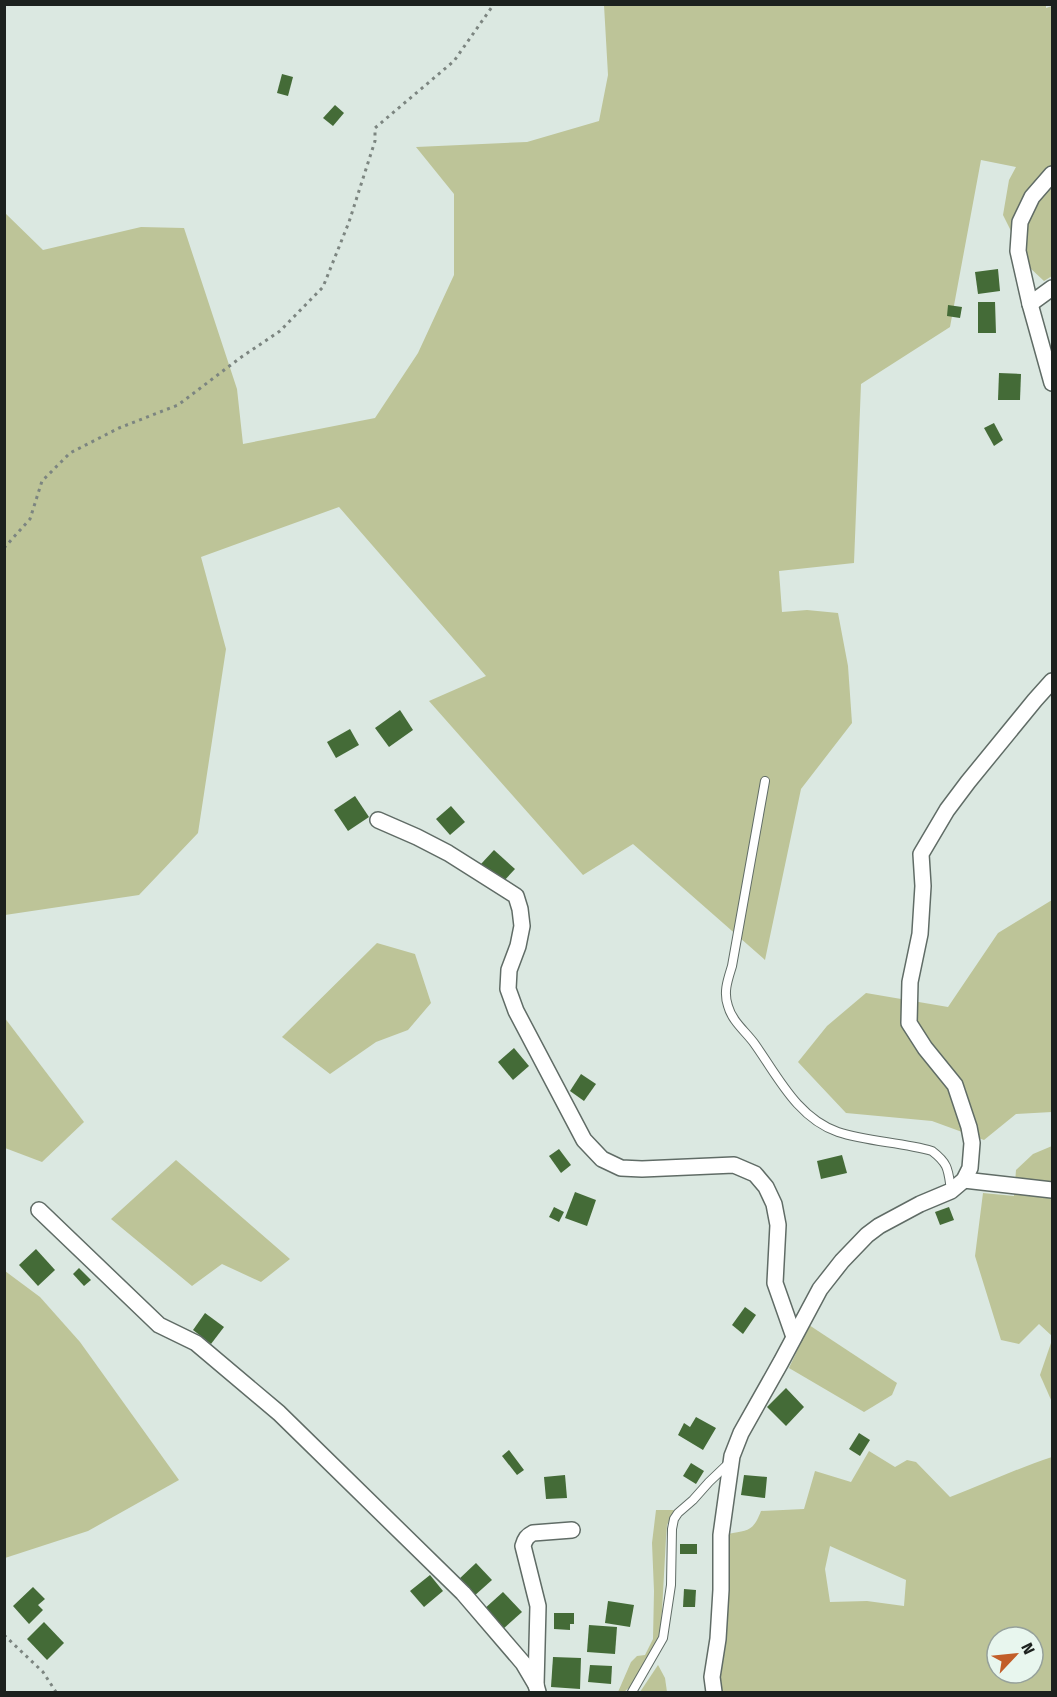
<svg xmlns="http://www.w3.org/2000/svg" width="1057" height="1697" viewBox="0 0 1057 1697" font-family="'Fira Sans',sans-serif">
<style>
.green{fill:#bdc498;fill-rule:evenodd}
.building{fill:#446b37}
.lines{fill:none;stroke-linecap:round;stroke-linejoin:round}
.lane-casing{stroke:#606c66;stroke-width:10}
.street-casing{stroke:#606c66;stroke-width:18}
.path{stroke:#7c8580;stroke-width:3;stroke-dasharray:3 4.5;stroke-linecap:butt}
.lane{stroke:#fff;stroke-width:8}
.street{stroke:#fff;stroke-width:15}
</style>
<rect width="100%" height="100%" fill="#dbe8e1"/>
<g class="green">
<path d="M 1046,4 L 1046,8 L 1052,6 L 1052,276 L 1044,281 L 1029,267 L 1003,215 L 1009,180 L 1016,167 L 981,160 L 950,327 L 861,384 L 854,563 L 779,571 L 782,612 L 807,610 L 838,613 L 848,666 L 852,723 L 801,789 L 765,960 L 633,844 L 583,875 L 429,701 L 486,676 L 339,507 L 201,557 L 226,649 L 198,833 L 139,895 L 5,915 L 4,212 L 43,250 L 141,227 L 184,228 L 237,389 L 243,444 L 375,418 L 418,353 L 454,275 L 454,194 L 416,147 L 527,142 L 599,121 L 608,75 L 604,5 Z"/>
<path d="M 1052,900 L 1052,1112 L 1016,1114 L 984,1140 L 932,1121 L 846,1113 L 798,1062 L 827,1026 L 866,993 L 948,1007 L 998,933 Z"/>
<path d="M 377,943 L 415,954 L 431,1003 L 408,1030 L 376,1042 L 330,1074 L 282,1037 Z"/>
<path d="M 4,1017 L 84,1122 L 42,1162 L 5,1148 Z"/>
<path d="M 1052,1146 L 1052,1336 L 1039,1324 L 1019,1344 L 1001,1340 L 975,1256 L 983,1193 L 1014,1196 L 1016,1170 L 1033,1154 Z"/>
<path d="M 176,1160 L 290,1259 L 261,1282 L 222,1264 L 192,1286 L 111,1219 Z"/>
<path d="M 5,1271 L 40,1297 L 80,1342 L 179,1480 L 88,1531 L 5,1558 Z"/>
<path d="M 809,1325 L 897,1383 L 892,1395 L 864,1412 L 789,1368 Z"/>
<path d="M 1052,1340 L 1052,1402 L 1040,1375 Z"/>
<path d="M 869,1451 L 895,1467 L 907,1460 L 916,1462 L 950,1497 C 984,1484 1018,1468 1052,1457 L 1052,1692 L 721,1692 L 719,1679 L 727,1626 L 728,1534 C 748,1530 753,1532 761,1511 L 804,1509 L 815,1471 L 851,1482 ZM 830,1546 L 906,1580 L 904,1606 L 867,1601 L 830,1602 L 825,1569 ZM 997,1637 L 1033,1637 L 1033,1673 L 997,1673 Z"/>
<path d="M 656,1510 L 674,1510 L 667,1525 L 666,1538 L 662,1611 L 660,1634 L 631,1686 L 624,1692 L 618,1692 L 631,1662 L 637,1656 L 645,1655 L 653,1639 L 654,1591 L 652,1543 Z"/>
<path d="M 658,1665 L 665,1678 L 667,1692 L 640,1692 Z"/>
</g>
<g class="building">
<path d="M 282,74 L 293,77 L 288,96 L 277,93 Z"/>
<path d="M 335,105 L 344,113 L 333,126 L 323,118 Z"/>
<path d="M 998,269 L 1000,291 L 978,294 L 975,272 Z"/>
<path d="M 978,302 L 995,302 L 996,333 L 978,333 Z"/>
<path d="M 948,305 L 962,307 L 960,318 L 947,316 Z"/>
<path d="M 999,373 L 1021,374 L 1020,400 L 998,400 Z"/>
<path d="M 994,423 L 1003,440 L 994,446 L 984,428 Z"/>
<path d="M 400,710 L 413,730 L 389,747 L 375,728 Z"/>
<path d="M 350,729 L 359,745 L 336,758 L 327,742 Z"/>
<path d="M 355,796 L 369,817 L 348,831 L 334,810 Z"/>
<path d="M 451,806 L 465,822 L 450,835 L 436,819 Z"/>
<path d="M 494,850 L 515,869 L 502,883 L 481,864 Z"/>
<path d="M 514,1048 L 529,1066 L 513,1080 L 498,1062 Z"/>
<path d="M 581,1074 L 596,1084 L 584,1101 L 570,1091 Z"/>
<path d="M 559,1149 L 571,1165 L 561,1173 L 549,1156 Z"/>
<path d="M 842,1155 L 847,1173 L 821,1179 L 817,1161 Z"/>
<path d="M 575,1192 L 596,1200 L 587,1226 L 565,1218 Z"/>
<path d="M 554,1207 L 564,1212 L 559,1222 L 549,1217 Z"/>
<path d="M 949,1207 L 954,1220 L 940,1225 L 935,1212 Z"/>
<path d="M 36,1249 L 55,1270 L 38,1286 L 19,1265 Z"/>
<path d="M 79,1268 L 91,1280 L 84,1286 L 73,1274 Z"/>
<path d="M 745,1307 L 756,1315 L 743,1334 L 732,1325 Z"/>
<path d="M 205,1313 L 224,1327 L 211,1344 L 193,1330 Z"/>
<path d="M 786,1388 L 804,1407 L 786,1426 L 767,1407 Z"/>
<path d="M 696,1417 L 716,1428 L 703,1450 L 678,1435 L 684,1423 L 690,1427 Z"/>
<path d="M 859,1433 L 870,1440 L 860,1456 L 849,1449 Z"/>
<path d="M 509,1450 L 524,1470 L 517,1475 L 502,1456 Z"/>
<path d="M 691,1463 L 704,1471 L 696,1484 L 683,1476 Z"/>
<path d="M 565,1475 L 567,1498 L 546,1499 L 544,1477 Z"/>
<path d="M 744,1475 L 767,1477 L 765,1498 L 741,1495 Z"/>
<rect x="680" y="1544" width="17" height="10"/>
<path d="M 476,1563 L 492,1580 L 473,1597 L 458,1580 Z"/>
<path d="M 430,1575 L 443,1591 L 424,1607 L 410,1591 Z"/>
<path d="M 33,1587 L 45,1599 L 38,1605 L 43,1610 L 29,1624 L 13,1606 Z"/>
<path d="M 684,1589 L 696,1590 L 695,1607 L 683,1607 Z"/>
<path d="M 503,1592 L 522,1612 L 502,1630 L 483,1610 Z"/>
<path d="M 608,1601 L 634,1605 L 630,1627 L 605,1623 Z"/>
<path d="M 554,1613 L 574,1613 L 574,1624 L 570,1624 L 570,1630 L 554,1629 Z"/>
<path d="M 44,1622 L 64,1643 L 47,1660 L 27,1639 Z"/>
<path d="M 589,1625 L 617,1627 L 615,1654 L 587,1652 Z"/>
<path d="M 553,1657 L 581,1658 L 580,1689 L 551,1687 Z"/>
<path d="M 590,1665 L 612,1666 L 611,1684 L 588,1682 Z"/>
</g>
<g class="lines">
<defs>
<g id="lane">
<path d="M 765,781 L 732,966 C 728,979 723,992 728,1006 C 732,1021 745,1031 754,1043 C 777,1075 797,1118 838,1132 C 868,1142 902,1142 932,1151 C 949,1164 948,1170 951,1190"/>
<path d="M 632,1692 L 663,1638 L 671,1585 L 672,1529 L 674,1519 L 678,1513 L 693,1500 L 709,1482 L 730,1462"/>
</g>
<g id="street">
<path d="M 1052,174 L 1032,197 L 1020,222 L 1018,251 L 1030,304 L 1052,383"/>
<path d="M 1030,304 L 1052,288"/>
<path d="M 378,820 L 417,837 L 448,853 L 516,896 L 520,909 L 522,926 L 518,946 L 509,970 L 508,989 L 516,1011 L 584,1140 L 602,1159 L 621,1168 L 642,1169 L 734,1165 L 755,1174 L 766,1187 L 774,1204 L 778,1225 L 775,1283 L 794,1337"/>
<path d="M 964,1180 L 1052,1190"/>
<path d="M 39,1210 L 159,1325 L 196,1343 L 279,1413 L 463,1593 L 523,1663 L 536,1685 L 538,1692"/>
<path d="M 536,1685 L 538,1606 L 523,1546 C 525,1539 527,1536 533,1533 L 572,1530"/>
<path d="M 714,1692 L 712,1677 L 718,1639 L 721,1590 L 721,1535 L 732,1456 L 741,1433 L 781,1362 L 820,1289 L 842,1261 L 867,1235 L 879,1226 L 920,1204 L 951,1191 L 964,1180 L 970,1168 L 972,1143 L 969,1127 L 955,1085 L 925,1048 L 909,1023 L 910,982 L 920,934 L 923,886 L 921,854 L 947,810 L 968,782 L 1035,700 L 1052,681"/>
</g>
</defs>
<use href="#lane" class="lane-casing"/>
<use href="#street" class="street-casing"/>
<g class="path">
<path d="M 4,548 L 30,519 L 42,481 L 70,453 L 119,428 L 178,405 L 240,358 L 280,331 L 323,287 L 349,222 L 375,141 L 375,128 L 454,61 L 494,4"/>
<path d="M 4,1635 L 43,1672 L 56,1692"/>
</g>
<use href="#lane" class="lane"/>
<use href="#street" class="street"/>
</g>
<rect width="1057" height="1697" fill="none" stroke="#1c211e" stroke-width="12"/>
<g transform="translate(1015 1655) rotate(64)"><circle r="28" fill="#e8f6ee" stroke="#96a19b" stroke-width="1.5"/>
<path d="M0-4.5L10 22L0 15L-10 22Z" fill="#c25e29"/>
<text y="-9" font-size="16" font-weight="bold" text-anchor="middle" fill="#1c211e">N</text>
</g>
</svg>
